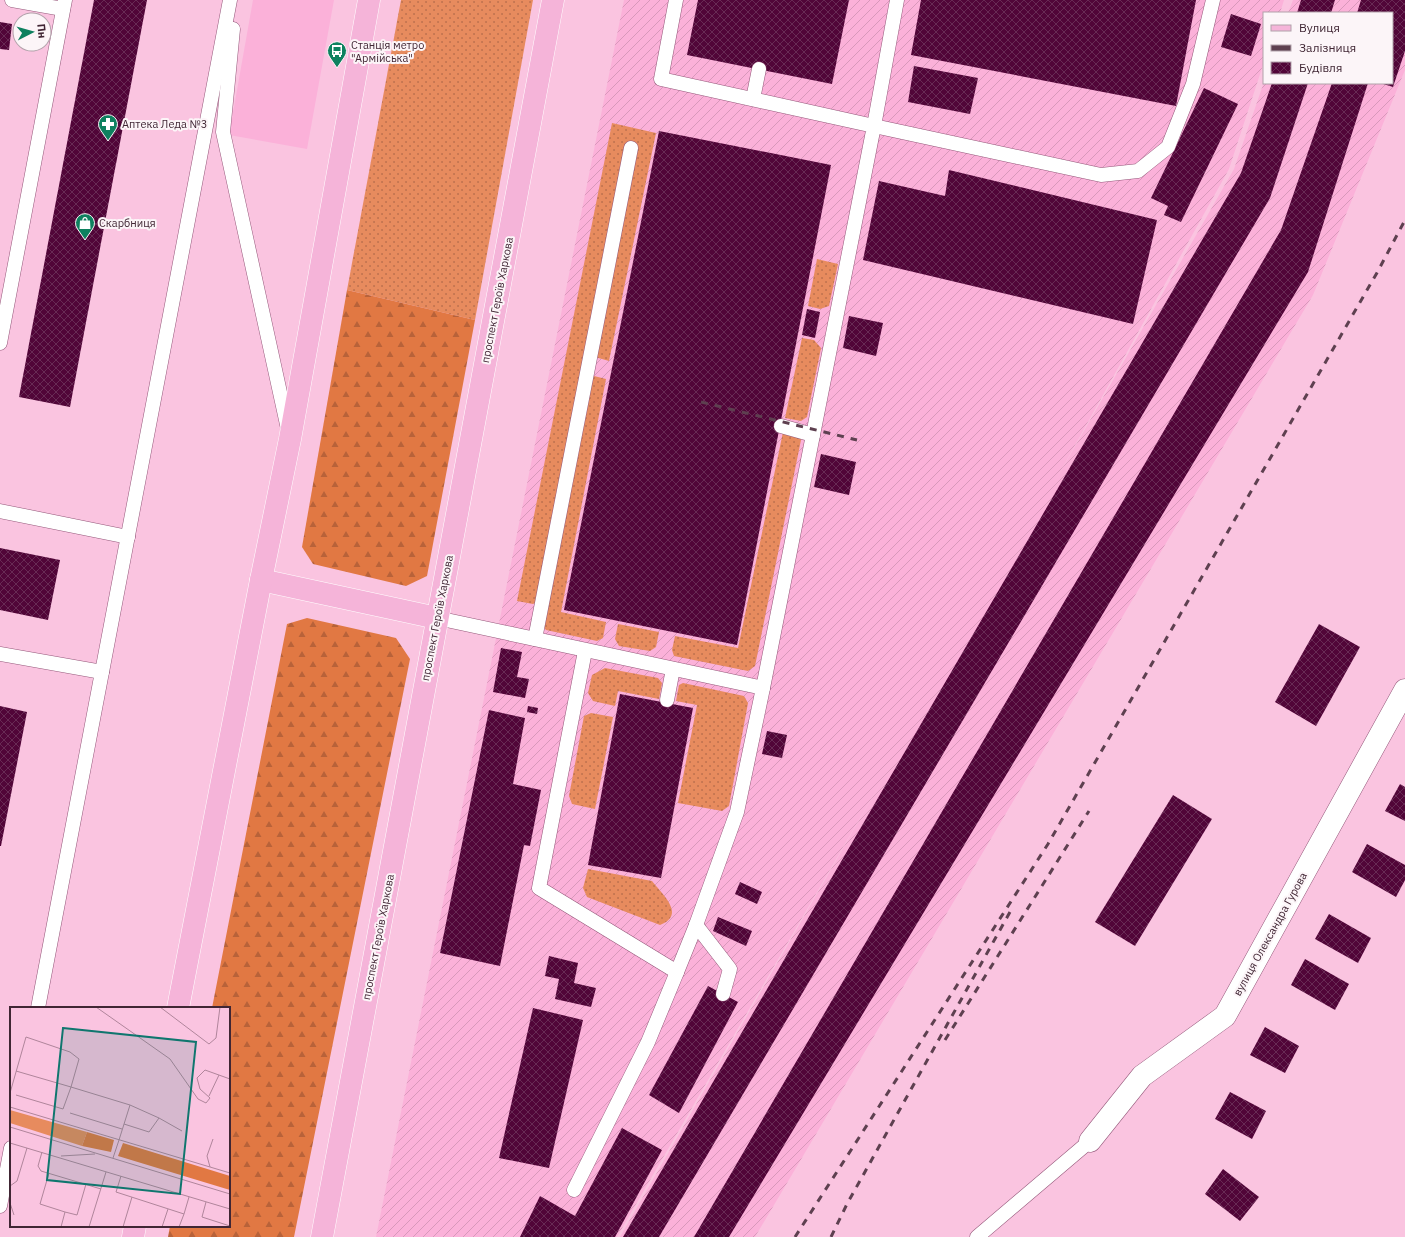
<svg xmlns="http://www.w3.org/2000/svg" width="1405" height="1237" viewBox="0 0 1405 1237" font-family="'IBM Plex Sans',sans-serif">
<style>
.built{fill:#fbb1d9}
.industrial{fill:url(#industrial-furrows)}
.grass{fill:url(#grass-dots)}
.forest{fill:url(#forest-firs)}
.building{fill:url(#building-cross-hatch)}
.lines{fill:none;stroke-linecap:round;stroke-linejoin:round}
.lane-casing{stroke:#94587a;stroke-width:15}
.street-casing{stroke:#94587a;stroke-width:23}
.primary-casing{stroke:#fff;stroke-width:23}
.lane{stroke:#fff;stroke-width:14}
.street{stroke:#fff;stroke-width:22}
.primary{stroke:#f5b4d9;stroke-width:22}
.rail{stroke:#5e4050;stroke-width:3;stroke-dasharray:7 7;stroke-linecap:butt}
.labels{text-anchor:middle;dominant-baseline:central;stroke-width:4;stroke-linejoin:round;paint-order:stroke}
.poi-label{font-size:11px;fill:#402634;stroke:#fcf5f8;text-anchor:start}
.street-label{font-size:11px;fill:#402634;stroke:#fcf5f8}
.inset-road{fill:none;stroke:#b0859b;stroke-width:1}
.view{fill:#0f766e;fill-opacity:0.15;stroke:#0f766e;stroke-width:2}
.inset-edge{fill:none;stroke:#402634;stroke-width:2}
</style>
<defs>
<pattern id="industrial-furrows" width="10" height="10" patternUnits="userSpaceOnUse"><rect width="10" height="10" fill="#fbb1d9"/><path d="M-1 1l2-2M0 10L10 0M9 11l2-2" fill="none" stroke="#d898bb"/></pattern>
<pattern id="grass-dots" width="8" height="8" patternUnits="userSpaceOnUse"><rect width="8" height="8" fill="#e78b5e"/><path d="M2 2h.1M6 6h.1" fill="none" stroke="#bd714e" stroke-width="1.8" stroke-linecap="round"/></pattern>
<pattern id="forest-firs" width="22" height="20" patternUnits="userSpaceOnUse"><rect width="22" height="20" fill="#e17843"/><path d="M5 1l3.5 6h-7zM16 11l3.5 6h-7z" fill="#b86239"/></pattern>
<pattern id="building-cross-hatch" width="8" height="8" patternUnits="userSpaceOnUse"><rect width="8" height="8" fill="#510538"/><path d="M0 0l8 8M0 8l8-8" fill="none" stroke="#682a54"/></pattern>
</defs>
<rect width="100%" height="100%" fill="#fac4e0"/>
<path class="built" d="M 253,0 L 334,0 L 307,149 L 229,135 Z"/>
<path class="industrial" d="M 624,0 L 1284,0 L 1280,13 L 1264,13 L 1264,62 L 1229,169 L 1054,483 L 1234,169 L 1264,82 L 1392,83 L 1392,13 L 1288,13 L 1293,0 L 1405,0 L 1405,70 L 1313,295 L 755,1237 L 620,1237 L 889,768 L 617,1237 L 376,1237 Z"/>
<g class="grass">
<path d="M 401,0 L 533,0 L 475,320 L 347,290 Z"/>
<path d="M 612,123 L 656,133 L 609,361 L 595,357 L 538,602 L 533,604 L 517,601 Z"/>
<path d="M 817,259 L 838,264 L 829,306 L 820,309 L 808,306 Z"/>
<path d="M 802,338 L 814,340 L 821,348 L 807,417 L 801,421 L 785,418 Z"/>
<path d="M 590,375 L 606,379 L 561,612 L 606,622 L 603,638 L 597,641 L 546,630 L 541,624 Z"/>
<path d="M 783,432 L 798,435 L 801,440 L 755,666 L 748,671 L 674,656 L 672,650 L 675,636 L 738,648 Z"/>
<path d="M 618,624 L 659,632 L 656,647 L 650,651 L 619,646 L 615,639 Z"/>
<path d="M 605,668 L 658,678 L 662,683 L 659,699 L 618,691 L 615,706 L 593,701 L 588,693 L 592,675 Z"/>
<path d="M 683,683 L 744,696 L 748,703 L 729,806 L 722,811 L 678,803 L 697,705 L 676,701 L 679,685 Z"/>
<path d="M 591,713 L 613,717 L 595,809 L 572,804 L 569,796 L 584,716 Z"/>
<path d="M 588,869 L 652,881 C 662,894 687,915 660,925 L 587,897 L 583,888 Z"/>
</g>
<g class="forest">
<path d="M 347,290 L 475,320 L 427,576 L 406,586 L 313,564 L 302,547 Z"/>
<path d="M 307,618 L 396,638 L 410,659 L 294,1237 L 168,1237 L 170,1226 L 229,1226 L 229,1008 L 212,1008 L 287,624 Z"/>
</g>
<g class="building">
<path d="M 94,0 L 147,0 L 70,407 L 19,397 Z"/>
<path d="M 698,0 L 849,0 L 832,84 L 687,55 Z"/>
<path d="M 921,0 L 1196,0 L 1176,106 L 911,55 Z"/>
<path d="M 1301,0 L 1335,0 L 1331,13 L 1297,13 Z"/>
<path d="M 1361,0 L 1405,0 L 1405,51 L 1393,87 L 1380,83 L 1392,83 L 1392,13 L 1357,13 Z"/>
<path d="M 1231,14 L 1261,24 L 1251,56 L 1221,47 Z"/>
<path d="M 0,22 L 12,24 L 9,50 L 0,49 Z"/>
<path d="M 914,66 L 978,78 L 970,114 L 908,102 Z"/>
<path d="M 1272,83 L 1308,83 L 1270,198 L 659,1237 L 623,1237 L 1241,173 Z"/>
<path d="M 1332,83 L 1368,83 L 1308,272 L 729,1237 L 694,1237 L 1281,230 Z"/>
<path d="M 1204,88 L 1238,104 L 1181,222 L 1164,215 L 1168,206 L 1151,198 Z"/>
<path d="M 659,131 L 831,165 L 737,645 L 564,610 Z"/>
<path d="M 949,170 L 1157,220 L 1133,324 L 863,260 L 879,181 L 945,196 Z"/>
<path d="M 807,309 L 820,312 L 815,338 L 802,335 Z"/>
<path d="M 849,316 L 883,323 L 876,356 L 843,348 Z"/>
<path d="M 821,454 L 856,462 L 849,495 L 814,487 Z"/>
<path d="M 0,548 L 60,560 L 48,620 L 0,610 Z"/>
<path d="M 1319,624 L 1360,647 L 1316,726 L 1275,702 Z"/>
<path d="M 501,648 L 522,652 L 517,677 L 529,679 L 525,698 L 493,692 Z"/>
<path d="M 620,694 L 693,708 L 661,878 L 588,865 Z"/>
<path d="M 0,706 L 27,712 L 1,846 L 0,846 Z"/>
<path d="M 528,706 L 538,708 L 537,714 L 527,712 Z"/>
<path d="M 489,710 L 525,718 L 513,784 L 541,790 L 530,846 L 524,845 L 500,966 L 440,953 Z"/>
<path d="M 767,731 L 787,735 L 782,758 L 762,754 Z"/>
<path d="M 1400,784 L 1405,787 L 1405,821 L 1385,811 Z"/>
<path d="M 1173,795 L 1212,819 L 1135,946 L 1095,922 Z"/>
<path d="M 1367,844 L 1405,865 L 1405,880 L 1396,897 L 1352,872 Z"/>
<path d="M 740,882 L 762,892 L 757,904 L 735,894 Z"/>
<path d="M 1329,914 L 1371,938 L 1358,963 L 1315,939 Z"/>
<path d="M 718,917 L 752,931 L 746,946 L 713,931 Z"/>
<path d="M 549,956 L 578,963 L 574,983 L 596,988 L 591,1007 L 555,999 L 559,979 L 545,976 Z"/>
<path d="M 1305,959 L 1349,984 L 1335,1010 L 1291,985 Z"/>
<path d="M 708,986 L 738,1002 L 679,1113 L 649,1095 Z"/>
<path d="M 533,1008 L 583,1020 L 549,1168 L 499,1158 Z"/>
<path d="M 1265,1027 L 1299,1046 L 1285,1073 L 1250,1055 Z"/>
<path d="M 1230,1092 L 1266,1111 L 1252,1139 L 1215,1119 Z"/>
<path d="M 622,1128 L 662,1150 L 615,1237 L 520,1237 L 540,1196 L 575,1216 Z"/>
<path d="M 1223,1169 L 1259,1197 L 1240,1221 L 1205,1194 Z"/>
</g>
<g class="lines">
<defs>
<g id="lane">
<path d="M 12,0 L 63,9"/>
<path d="M 897,0 L 874,126 L 1101,175 L 1138,171 L 1168,147 L 1193,84 L 1213,0"/>
<path d="M 233,29 L 223,132 L 288,429"/>
<path d="M 753,99 L 759,69"/>
<path d="M 0,343 L 65,0"/>
<path d="M 781,426 L 813,435"/>
<path d="M 0,511 L 128,537"/>
<path d="M 437,618 L 763,688 L 874,126 L 661,79 L 676,0"/>
<path d="M 535,639 L 631,148"/>
<path d="M 585,651 L 539,888 L 677,972 L 696,925 L 737,812 L 763,688"/>
<path d="M 0,654 L 102,672"/>
<path d="M 667,700 L 673,669"/>
<path d="M 696,925 L 730,969 L 723,994"/>
<path d="M 38,1008 L 230,0"/>
<path d="M 574,1190 L 648,1042 L 677,972"/>
<path d="M 0,1206 L 11,1148"/>
<path d="M 977,1237 L 1090,1141"/>
</g>
<path id="street" d="M 1090,1141 L 1142,1076 L 1225,1016 L 1405,690"/>
<g id="primary">
<path d="M 261,580 L 437,618"/>
<path d="M 178,1008 L 261,580 L 290,439 L 369,0"/>
<path d="M 133,1237 L 135,1226"/>
<path d="M 322,1237 L 553,0"/>
</g>
</defs>
<use href="#lane" class="lane-casing"/>
<use href="#street" class="street-casing"/>
<use href="#primary" class="primary-casing"/>
<use href="#lane" class="lane"/>
<use href="#street" class="street"/>
<use href="#primary" class="primary"/>
<g class="rail">
<path d="M 701,402 L 857,440"/>
<path d="M 945,1040 L 1089,811"/>
<path d="M 795,1237 L 1048,844 L 1378,271 L 1405,220"/>
<path d="M 831,1237 L 847,1204 L 1010,912"/>
</g>
</g>
<defs>
<symbol id="bus-pin" viewBox="-11 -11 22 30"><path d="M0 17L-7.5 6A9.5 9.5 0 1 1 7.5 6Z" fill="#0e815f" stroke="#fcf5f8"/><path d="M-5-6H5V4H4V6H2V4H-2V6H-4V4H-5ZM-3.5-4V0h7V-4ZM-3.5 1.2v1.5H-2V1.2ZM2 1.2v1.5H3.5V1.2Z" fill="#fff"/></symbol>
<symbol id="pharmacy-pin" viewBox="-11 -11 22 30"><path d="M0 17L-7.5 6A9.5 9.5 0 1 1 7.5 6Z" fill="#0e815f" stroke="#fcf5f8"/><path d="M-2-6h4v4h4v4h-4v4h-4v-4h-4v-4h4Z" fill="#fff"/></symbol>
<symbol id="shop-pin" viewBox="-11 -11 22 30"><path d="M0 17L-7.5 6A9.5 9.5 0 1 1 7.5 6Z" fill="#0e815f" stroke="#fcf5f8"/><path d="M-5-2.5h2.3a2.7 3.5 0 0 1 5.4 0H5L5.5 6h-11ZM-1.5-2.5h3a1.5 2.3 0 0 0-3 0Z" fill="#fff"/></symbol>
</defs>
<g fill-rule="evenodd">
<use href="#bus-pin" x="326" y="40" width="22" height="30"/>
<use href="#pharmacy-pin" x="97" y="113" width="22" height="30"/>
<use href="#shop-pin" x="74" y="212" width="22" height="30"/>
</g>
<g class="labels">
<g class="poi-label">
<text x="351" y="45">Станція метро<tspan x="351" dy="13">"Армійська"</tspan></text>
<text x="122" y="124">Аптека Леда №3</text>
<text x="99" y="223">Скарбниця</text>
</g>
<g class="street-label">
<text transform="translate(497 300) rotate(-79)">проспект Героїв Харкова</text>
<text transform="translate(437 618) rotate(-79)">проспект Героїв Харкова</text>
<text transform="translate(1270 934) rotate(-61)">вулиця Олександра Гурова</text>
<text transform="translate(378 937) rotate(-79)">проспект Героїв Харкова</text>
</g>
</g>
<g transform="translate(10 1007)">
<rect width="220" height="220" fill="#fac4e0"/>
<path d="M 0,103 L 77,125 L 72,139 L 0,116 Z" fill="#e78b5e"/>
<path d="M 77,125 L 104,133 L 101,145 L 72,139 ZM 113,136 L 220,169 L 220,183 L 108,149 Z" fill="#e17843"/>
<path class="inset-road" d="M 86,0 L 160,52 L 188,92 L 196,96 L 200,91 L 190,82 L 187,71 L 195,63 L 220,72M 150,0 L 199,37 L 206,31 L 210,0M 0,86 L 16,30 L 60,45 L 69,52 L 61,80 L 6,64M 6,88 L 53,102 L 61,80 L 120,98 L 109,133M 199,89 L 209,68M 0,100 L 220,166M 60,106 L 112,122M 149,111 L 172,124M 114,117 L 139,125 L 149,111 L 120,98M 0,120 L 220,187M 0,136 L 220,202M 32,145 L 28,159 L 31,164 L 91,182M 51,149 L 85,147M 103,151 L 109,133M 200,160 L 197,149 L 203,132M 39,166 L 30,197 L 55,205 L 67,208 L 76,177M 111,169 L 106,185 L 174,207 L 179,190M 0,179 L 7,174 L 17,141M 196,195 L 192,210 L 220,219M 0,196 L 4,208M 51,220 L 55,205M 79,220 L 96,165M 113,220 L 122,190M 152,220 L 158,202M 169,220 L 174,207"/>
<path class="view" d="M 53,21 L 186,35 L 170,187 L 37,173 Z"/>
<rect width="220" height="220" class="inset-edge"/>
</g>
<rect x="1263" y="12" width="130" height="72" fill="#fcf5f8" stroke="#b1a2aa"/>
<rect x="1271" y="25" width="20" height="6" fill="#f5b4d9" stroke="#b1a2aa"/>
<text x="1299" y="32" font-size="12" fill="#402634">Вулиця</text>
<rect x="1271" y="45" width="20" height="6" fill="#5e4050" stroke="#b1a2aa"/>
<text x="1299" y="52" font-size="12" fill="#402634">Залізниця</text>
<rect x="1271" y="62" width="20" height="12" fill="url(#building-cross-hatch)" stroke="#b1a2aa"/>
<text x="1299" y="72" font-size="12" fill="#402634">Будівля</text>
<g transform="translate(32 32) rotate(84)"><circle r="19" fill="#fcf5f8" stroke="#b1a2aa"/>
<path d="M0-3L7 15L0 10L-7 15Z" fill="#0e815f"/>
<text y="-6" font-size="11" font-weight="bold" text-anchor="middle" fill="#402634">Пн</text>
</g>
</svg>
